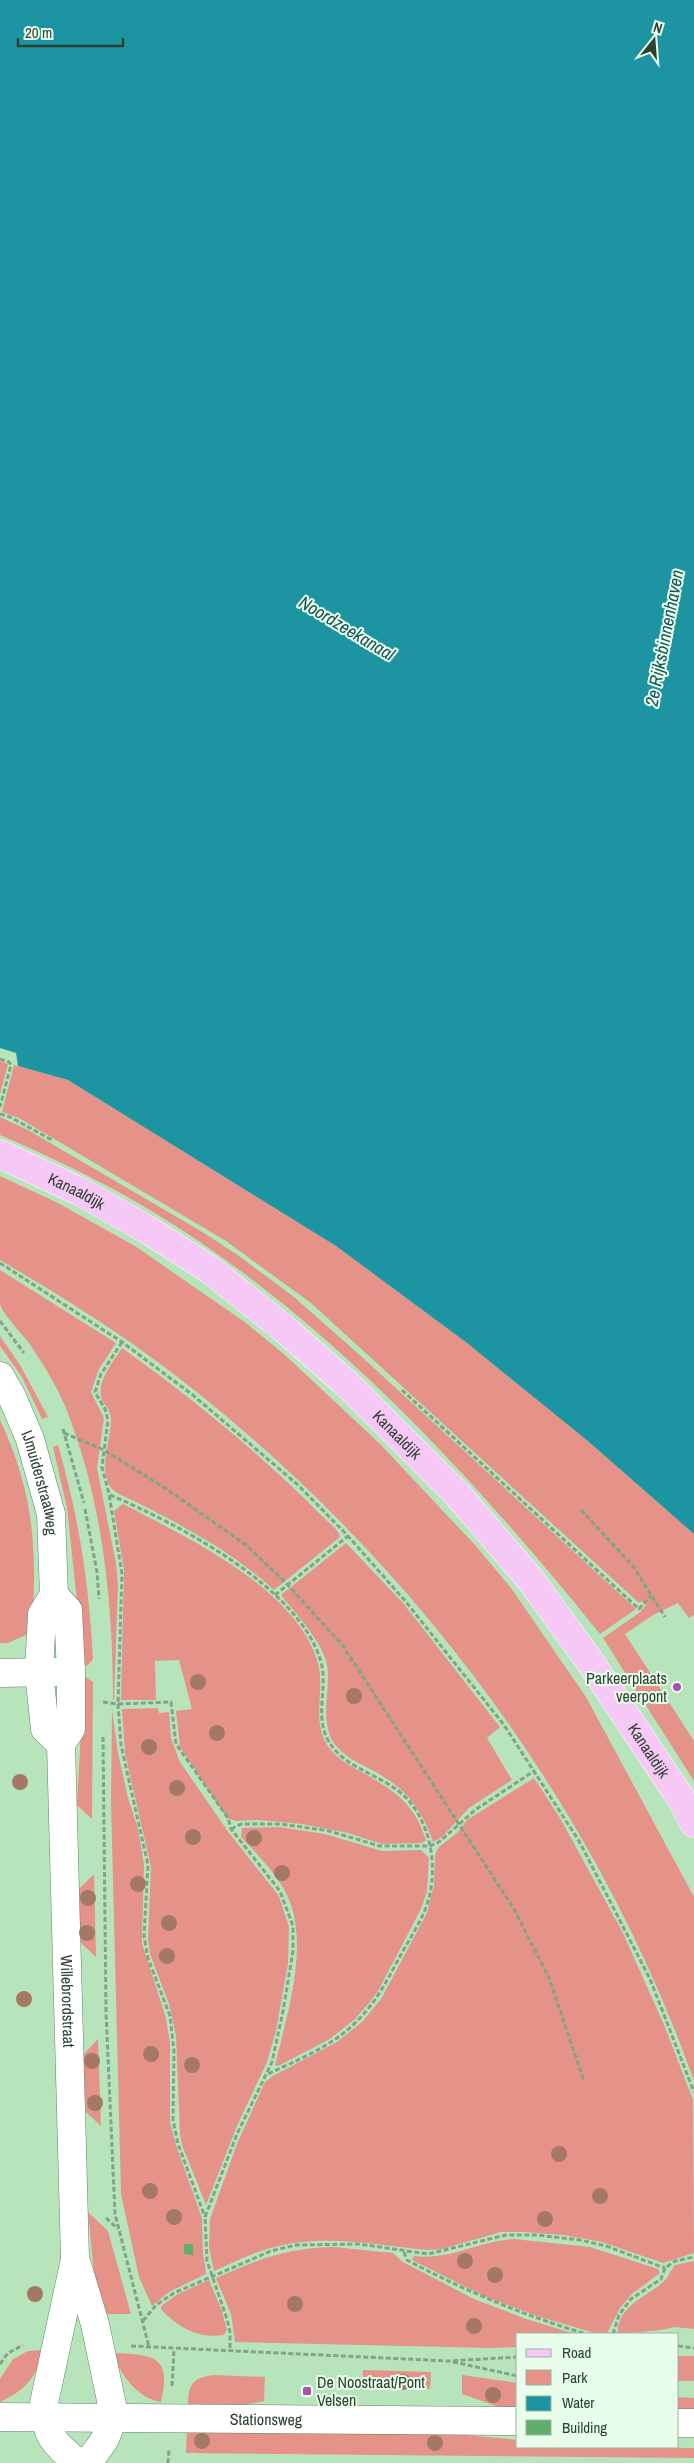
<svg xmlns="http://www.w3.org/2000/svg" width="694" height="2463" viewBox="0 0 694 2463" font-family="'Archivo Narrow',sans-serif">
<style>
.green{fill:#e59288}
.water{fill:#1d94a2}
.building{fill:#61ae6c}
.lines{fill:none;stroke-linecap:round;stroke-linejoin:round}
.minor-casing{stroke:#5e8662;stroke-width:29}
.major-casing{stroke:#fff;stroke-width:29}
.path{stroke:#82a486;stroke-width:3;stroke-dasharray:5 2.5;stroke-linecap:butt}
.minor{stroke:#fff;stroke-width:28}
.major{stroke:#f6c8f5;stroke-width:28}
.tree{fill:#a47864}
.poi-dot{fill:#b14cb2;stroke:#e8feea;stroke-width:2}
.labels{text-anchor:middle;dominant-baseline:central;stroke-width:4;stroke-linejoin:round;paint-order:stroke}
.street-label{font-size:16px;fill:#2e4030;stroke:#e8feea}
.poi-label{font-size:16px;fill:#2e4030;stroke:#e8feea;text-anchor:end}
.water-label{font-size:18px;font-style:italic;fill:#15535b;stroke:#e8feea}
</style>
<rect width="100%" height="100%" fill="#b8e4bc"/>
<g class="green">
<path d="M 0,1061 L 8,1064 L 0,1094 Z"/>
<path d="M 14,1065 L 68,1080 L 336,1246 L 467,1343 L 589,1442 L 694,1534 L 694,1615 L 689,1618 L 678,1603 L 653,1615 L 625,1634 L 694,1741 L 694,1781 L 603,1638 L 639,1613 L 646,1605 L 642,1601 L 639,1603 L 311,1303 L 226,1241 L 19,1118 L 2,1112 Z"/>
<path d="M 0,1117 L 28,1130 L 204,1233 L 239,1256 L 294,1297 L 362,1357 L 636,1609 L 600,1634 C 472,1475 322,1312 145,1207 C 99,1180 49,1156 0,1135 Z"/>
<path d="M 0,1176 L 56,1202 L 135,1246 L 246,1323 L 285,1355 L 380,1444 L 475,1545 L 511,1588 L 586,1697 L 694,1897 L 694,2081 C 590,1787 384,1522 130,1342 C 88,1313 44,1286 0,1260 Z"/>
<path d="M 0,1270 L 116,1343 L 99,1369 L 91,1392 L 104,1418 L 97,1468 L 116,1563 L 118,1585 L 114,1700 L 113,1700 C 113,1604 103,1506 69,1416 C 60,1391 44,1365 29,1343 C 23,1335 1,1312 0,1304 C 0,1293 0,1280 0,1270 Z"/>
<path d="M 0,1336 L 20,1365 L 48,1417 L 42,1419 L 22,1377 L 0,1346 Z"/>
<path d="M 122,1348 C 191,1397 258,1452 318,1512 C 324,1519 339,1529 340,1537 L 274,1590 C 234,1553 184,1526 136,1502 C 125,1496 111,1494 107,1480 C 101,1461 111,1439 111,1419 C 111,1409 102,1404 101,1396 C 98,1379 114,1361 122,1348 Z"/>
<path d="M 0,1420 C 35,1495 37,1551 32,1632 L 8,1643 L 0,1643 Z"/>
<path d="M 58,1445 C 79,1518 89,1583 93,1659 L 88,1665 L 84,1666 L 67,1508 L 53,1447 Z"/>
<path d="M 123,1504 C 186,1537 294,1587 317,1660 C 327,1690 309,1721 330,1749 C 338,1759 349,1765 360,1771 C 393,1790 414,1802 426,1840 L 422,1843 L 382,1844 L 348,1833 L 302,1824 L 258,1820 L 236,1821 L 227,1818 L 180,1747 L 176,1711 L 192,1709 L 179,1660 L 155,1661 L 156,1700 L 121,1700 L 124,1570 L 114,1511 Z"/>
<path d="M 346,1543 L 403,1603 L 500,1727 L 487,1738 L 512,1780 L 469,1808 L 442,1837 L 433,1842 C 424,1814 409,1792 384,1777 C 367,1766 342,1758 332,1740 C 320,1715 331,1690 327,1665 C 322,1641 296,1614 281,1595 Z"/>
<path d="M 84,1676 L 93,1682 L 92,1819 L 77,1805 Z"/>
<path d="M 158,1708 L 159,1713 L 169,1712 L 171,1738 L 180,1762 L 229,1833 L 279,1896 L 289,1927 L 288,1964 L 276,2031 L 267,2062 L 237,2126 L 206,2205 L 182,2145 L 180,2134 L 176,2036 L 169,2004 L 150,1954 L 148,1940 L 151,1867 L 125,1753 L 122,1709 Z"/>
<path d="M 112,1709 L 118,1753 L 128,1798 L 138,1829 L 144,1864 L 142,1943 L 166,2018 L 170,2043 L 170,2123 L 177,2148 L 202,2218 L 203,2253 L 206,2272 L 206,2274 L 169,2292 L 152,2306 L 139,2277 L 121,2194 L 111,1801 Z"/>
<path d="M 534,1778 L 560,1818 L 623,1933 L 665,2027 L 693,2100 L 694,2253 L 663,2263 L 602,2242 L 563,2235 L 525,2232 L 501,2232 L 442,2249 L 427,2250 C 374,2245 324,2233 271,2248 C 251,2253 232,2263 214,2271 L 209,2248 L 210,2219 L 237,2144 L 265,2082 L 273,2076 L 337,2042 L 362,2022 L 381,1999 L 427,1913 L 434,1885 L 435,1855 L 438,1848 L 458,1832 L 467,1820 Z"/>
<path d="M 279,1827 L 325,1834 L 382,1851 L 421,1850 L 429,1858 L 427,1891 L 421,1909 L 378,1991 L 369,2003 L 355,2019 L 330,2039 L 278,2066 L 275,2065 C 287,2015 311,1942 286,1893 C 275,1872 257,1854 241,1837 L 242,1828 Z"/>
<path d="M 94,1874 L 96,1957 L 80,1942 L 79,1889 Z"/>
<path d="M 98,2039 L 101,2126 L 86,2112 L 83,2055 Z"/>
<path d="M 88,2212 L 108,2231 L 131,2314 L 102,2314 L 94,2274 Z"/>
<path d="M 514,2239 L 590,2247 L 658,2269 L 660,2273 L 632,2294 L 620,2308 L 607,2333 L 598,2334 L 540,2317 L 484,2296 L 412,2260 L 414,2256 C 449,2261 479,2241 514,2239 Z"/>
<path d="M 334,2247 L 393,2253 L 403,2262 L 474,2299 L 526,2319 L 575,2334 L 518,2334 L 518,2347 L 489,2348 L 235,2342 L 231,2314 L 216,2278 C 259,2259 286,2248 334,2247 Z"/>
<path d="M 694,2261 L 694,2329 L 674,2327 L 662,2330 L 618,2334 C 616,2304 654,2294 666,2279 C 670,2274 671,2270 675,2265 Z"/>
<path d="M 209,2280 L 222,2311 L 227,2330 L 223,2335 C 199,2339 177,2327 161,2309 L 161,2306 L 178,2294 Z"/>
<path d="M 43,2350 C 37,2378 25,2390 0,2402 L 0,2379 L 13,2359 L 28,2351 Z"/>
<path d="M 115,2353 C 152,2355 173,2355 161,2402 C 137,2398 122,2376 113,2355 Z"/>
<rect x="678" y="2356" width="16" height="25"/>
<path d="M 363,2370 L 431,2372 L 430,2389 L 363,2389 Z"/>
<path d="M 214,2375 L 265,2377 L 264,2401 L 233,2407 L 188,2407 C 188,2385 191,2378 214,2375 Z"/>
<path d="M 462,2375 L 518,2383 L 518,2409 L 502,2408 L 462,2394 Z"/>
<path d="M 678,2397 L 694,2398 L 694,2412 L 678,2411 Z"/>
<path d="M 187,2428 L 394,2428 L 518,2440 L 518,2447 L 694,2448 L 694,2458 L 186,2453 Z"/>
</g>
<path class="water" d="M 0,0 L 694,0 L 694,1534 L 589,1442 L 467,1343 L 336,1246 L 68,1080 L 18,1066 L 16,1053 L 0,1048 Z"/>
<path class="building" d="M 184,2244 L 193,2244 L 193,2255 L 184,2254 Z"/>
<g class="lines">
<defs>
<g id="minor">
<path id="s1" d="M 0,1376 L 12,1397 L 30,1439 L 51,1514 L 54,1595 L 42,1614 L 39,1672 L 45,1729 L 61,1744"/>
<path id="s2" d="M 54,1595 L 68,1610 L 71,1672 L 71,1729 L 61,1744 L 75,2258 L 95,2324 L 112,2405 C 112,2432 104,2444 86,2463"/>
<path d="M 0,1673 L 56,1672"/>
<path d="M 75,2259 L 44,2403 C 45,2436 54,2443 78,2463"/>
<path id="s3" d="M 0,2417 L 518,2421"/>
<path d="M 678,2423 L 694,2423"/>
</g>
<g id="major">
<path id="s4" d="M 0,1154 L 81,1192 L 148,1230 L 209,1269 L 282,1327 L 346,1383 L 458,1495 L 530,1579 L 591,1663 L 680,1797 L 694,1823"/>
</g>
</defs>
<use href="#minor" class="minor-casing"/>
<use href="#major" class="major-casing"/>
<g class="path">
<path d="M 0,1059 L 9,1062 L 11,1065 L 0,1107"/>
<path d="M 0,1114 L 10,1117 L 52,1140"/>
<path d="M 0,1263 L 122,1342 L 194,1396 L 298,1485 L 348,1536 L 406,1602 L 504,1725 L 579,1841 L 650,1979 L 694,2092"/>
<path d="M 0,1321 L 24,1353"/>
<path d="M 122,1342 L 101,1374 L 95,1392 L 105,1409 L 108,1420 L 102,1467 L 109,1494 L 122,1574 L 118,1704 L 171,1702 L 176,1744 L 228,1818 L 231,1829 L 280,1891 L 293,1926 L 293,1951 L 283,2011 L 272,2062 L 237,2134 L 205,2217 L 207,2261 L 227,2319 L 230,2332 L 230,2350"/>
<path d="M 402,1390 L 639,1609 L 651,1595"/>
<path d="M 63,1429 L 84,1503"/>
<path d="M 64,1433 L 104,1450 L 168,1490 L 246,1545 L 288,1585 L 343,1646 L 514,1909 L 549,1978 L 584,2081"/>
<path d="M 110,1495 C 176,1523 300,1587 321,1662 C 328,1687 315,1714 327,1738 C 342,1770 388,1775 410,1802 C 433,1830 439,1875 425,1910 C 418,1927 407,1943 398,1960 C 386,1983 374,2005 355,2023 C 331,2047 297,2060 268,2074"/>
<path d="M 85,1509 L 97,1572 L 99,1599"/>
<path d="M 581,1510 L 633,1566 L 665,1617"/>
<path d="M 275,1595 L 348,1536"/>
<path d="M 103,1702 L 118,1704 L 121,1745 L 148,1865 L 144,1936 L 148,1958 L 170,2016 L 174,2051 L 173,2120 L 178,2144 L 205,2217"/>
<path d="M 103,1737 L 106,2012 L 115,2214 L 149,2347"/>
<path d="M 231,1829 L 241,1824 L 281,1824 L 329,1831 L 380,1846 L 430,1846 L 439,1842 L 475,1810 L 534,1771"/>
<path d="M 106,2218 L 118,2229"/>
<path d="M 404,2252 L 407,2260 C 465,2291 523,2315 586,2334"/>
<path d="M 143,2321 L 156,2305 L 174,2293 L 271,2251 L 296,2245 L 359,2244 L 428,2254 L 506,2235 L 537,2235 L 580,2240 L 606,2246 L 665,2268"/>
<path d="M 613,2334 L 619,2315 L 631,2299 L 661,2279 L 665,2268 L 675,2261 L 694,2257"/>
<path d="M 131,2346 L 448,2361 L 518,2357"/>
<path d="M 678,2346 L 694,2348"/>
<path d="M 453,2362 L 518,2376"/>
<path d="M 0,2364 L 8,2353 L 23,2345"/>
<path d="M 172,2386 L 174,2349"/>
<path d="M 168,2463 L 169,2450"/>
</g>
<use href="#minor" class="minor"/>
<use href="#major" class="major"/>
</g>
<g class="tree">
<circle cx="198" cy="1682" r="8"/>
<circle cx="354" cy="1696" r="8"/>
<circle cx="217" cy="1733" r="8"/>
<circle cx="149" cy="1747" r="8"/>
<circle cx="20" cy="1782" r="8"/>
<circle cx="177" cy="1788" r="8"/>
<circle cx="193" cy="1837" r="8"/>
<circle cx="254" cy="1838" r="8"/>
<circle cx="282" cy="1873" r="8"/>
<circle cx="138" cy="1884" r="8"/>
<circle cx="88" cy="1898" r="8"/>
<circle cx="169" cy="1923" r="8"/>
<circle cx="87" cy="1933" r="8"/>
<circle cx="167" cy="1956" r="8"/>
<circle cx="24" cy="1999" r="8"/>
<circle cx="151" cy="2054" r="8"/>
<circle cx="92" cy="2061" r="8"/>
<circle cx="192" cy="2065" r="8"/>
<circle cx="95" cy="2103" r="8"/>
<circle cx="559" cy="2154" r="8"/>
<circle cx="150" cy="2191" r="8"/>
<circle cx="600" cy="2196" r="8"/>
<circle cx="174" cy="2217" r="8"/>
<circle cx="545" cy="2219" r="8"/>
<circle cx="465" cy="2261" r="8"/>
<circle cx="495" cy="2275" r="8"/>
<circle cx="35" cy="2294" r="8"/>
<circle cx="295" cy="2304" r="8"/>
<circle cx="474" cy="2326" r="8"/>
<circle cx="403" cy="2382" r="8"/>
<circle cx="493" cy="2395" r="8"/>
<circle cx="202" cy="2441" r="8"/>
<circle cx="435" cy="2443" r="8"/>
</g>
<g class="poi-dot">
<circle cx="677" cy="1687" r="5"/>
<rect x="302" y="2386" width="10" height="10" rx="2.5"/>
</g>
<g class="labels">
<g class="street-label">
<text stroke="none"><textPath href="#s4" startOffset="85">Kanaaldijk</textPath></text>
<text stroke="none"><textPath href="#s4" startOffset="490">Kanaaldijk</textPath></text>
<text stroke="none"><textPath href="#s1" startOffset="115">IJmuiderstraatweg</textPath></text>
<text stroke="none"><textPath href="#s4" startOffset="895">Kanaaldijk</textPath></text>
<text stroke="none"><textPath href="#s2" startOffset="415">Willebrordstraat</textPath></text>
<text stroke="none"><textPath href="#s3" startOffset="266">Stationsweg</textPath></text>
</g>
<g class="poi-label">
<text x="667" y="1678">Parkeerplaats<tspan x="667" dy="18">veerpont</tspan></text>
<text x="317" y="2382" text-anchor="start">De Noostraat/Pont<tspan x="317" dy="18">Velsen</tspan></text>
</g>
<g class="water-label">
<text transform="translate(347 628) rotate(31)">Noordzeekanaal</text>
<text transform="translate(664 638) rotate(-79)">2e Rijksbinnenhaven</text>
</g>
</g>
<rect x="516" y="2333" width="162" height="115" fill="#e8feea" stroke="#9eb2a0"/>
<rect x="526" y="2349" width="25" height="8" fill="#f6c8f5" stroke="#9eb2a0"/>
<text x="562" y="2358" font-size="15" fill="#2e4030">Road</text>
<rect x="526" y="2370" width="25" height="15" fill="#e59288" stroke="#9eb2a0"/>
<text x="562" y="2383" font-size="15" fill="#2e4030">Park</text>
<rect x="526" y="2396" width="25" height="15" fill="#1d94a2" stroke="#9eb2a0"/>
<text x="562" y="2408" font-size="15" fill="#2e4030">Water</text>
<rect x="526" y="2420" width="25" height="15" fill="#61ae6c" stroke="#9eb2a0"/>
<text x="562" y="2433" font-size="15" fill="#2e4030">Building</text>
<g transform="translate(654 40) rotate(17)" stroke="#e8feea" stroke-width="4" paint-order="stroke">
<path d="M0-4L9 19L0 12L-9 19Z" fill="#2e4030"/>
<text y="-8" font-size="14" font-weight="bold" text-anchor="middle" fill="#2e4030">N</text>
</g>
<path d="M18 38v8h105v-8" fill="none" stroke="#2e4030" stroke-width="2.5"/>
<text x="25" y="38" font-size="15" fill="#2e4030" stroke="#e8feea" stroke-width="4" paint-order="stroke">20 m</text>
</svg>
